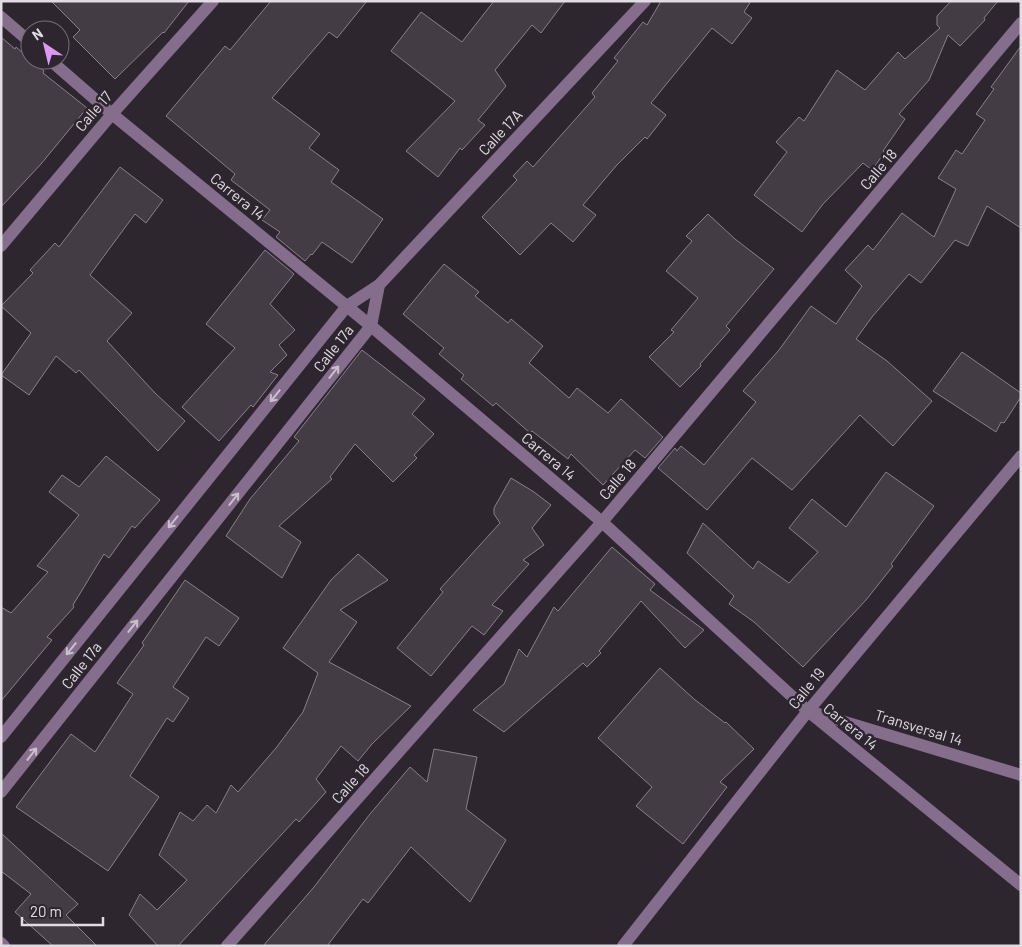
<svg xmlns="http://www.w3.org/2000/svg" width="1022" height="947" viewBox="0 0 1022 947" font-family="Barlow,sans-serif">
<style>
.building{fill:#433c45;stroke:#88808a}
.lines{fill:none;stroke-linecap:round;stroke-linejoin:round}
.minor{stroke:#856d8c;stroke-width:12}
.oneway{stroke:#cac0cc}
.labels{text-anchor:middle;dominant-baseline:central;stroke-width:5;stroke-linejoin:round;paint-order:stroke}
.street-label{font-size:15px;fill:#e1dce2;stroke:#2d262f}
</style>
<rect width="100%" height="100%" fill="#2d262f"/>
<g class="building">
<path d="M 51,1 L 189,1 L 164,33 L 163,32 L 115,79 L 73,37 L 80,30 Z"/>
<path d="M 271,1 L 367,1 L 337,38 L 329,32 L 272,98 L 320,134 L 309,148 L 339,170 L 331,182 L 383,219 L 352,263 L 322,242 L 312,255 L 311,254 L 305,261 L 276,237 L 280,232 L 262,220 L 270,210 L 231,180 L 235,174 L 166,116 L 225,46 L 230,50 Z"/>
<path d="M 494,1 L 565,1 L 541,33 L 532,25 L 495,70 L 506,86 L 478,120 L 485,125 L 462,150 L 460,148 L 438,177 L 406,151 L 455,101 L 391,51 L 421,12 L 462,42 Z"/>
<path d="M 661,1 L 751,1 L 744,12 L 752,18 L 732,44 L 712,28 L 651,103 L 666,115 L 647,139 L 645,137 L 616,166 L 583,205 L 596,215 L 573,242 L 551,223 L 520,255 L 482,217 L 517,180 L 513,176 L 527,161 L 533,167 L 595,97 L 592,93 L 618,61 L 614,58 L 643,22 L 647,25 Z"/>
<path d="M 951,1 L 998,1 L 984,18 L 985,20 L 960,46 L 948,35 L 929,80 L 899,114 L 905,119 L 883,151 L 885,152 L 872,170 L 863,163 L 823,204 L 802,232 L 754,195 L 787,152 L 776,142 L 799,117 L 804,121 L 837,70 L 865,90 L 898,52 L 905,59 L 940,28 L 937,25 L 937,16 Z"/>
<path d="M 1,37 L 15,49 L 16,47 L 44,71 L 43,73 L 87,108 L 41,164 L 1,207 Z"/>
<path d="M 1021,46 L 1021,228 L 987,206 L 968,246 L 955,240 L 921,283 L 909,274 L 872,317 L 856,339 L 887,361 L 932,401 L 893,446 L 860,415 L 792,490 L 752,458 L 707,510 L 658,468 L 675,448 L 677,451 L 681,446 L 704,465 L 756,402 L 743,391 L 779,350 L 811,306 L 836,324 L 862,286 L 845,270 L 868,245 L 873,250 L 902,213 L 934,237 L 956,189 L 938,178 L 956,150 L 962,154 L 985,120 L 976,114 L 994,89 L 991,87 Z"/>
<path d="M 120,167 L 163,200 L 146,223 L 135,214 L 90,275 L 132,313 L 107,341 L 155,393 L 185,421 L 158,451 L 79,370 L 76,373 L 56,356 L 29,395 L 1,375 L 31,333 L 1,306 L 33,273 L 30,270 L 55,243 L 59,247 Z"/>
<path d="M 708,214 L 735,239 L 774,269 L 726,326 L 730,330 L 700,364 L 701,366 L 680,387 L 649,357 L 674,332 L 671,330 L 698,298 L 666,271 L 692,241 L 686,236 Z"/>
<path d="M 265,250 L 294,274 L 270,304 L 295,330 L 279,345 L 287,355 L 270,372 L 278,375 L 253,407 L 251,405 L 219,441 L 182,407 L 235,348 L 206,324 Z"/>
<path d="M 444,264 L 479,292 L 475,296 L 508,323 L 511,319 L 543,346 L 529,363 L 569,398 L 577,388 L 608,413 L 621,399 L 663,437 L 645,458 L 635,450 L 603,485 L 571,454 L 568,459 L 532,431 L 530,433 L 496,403 L 493,406 L 461,379 L 464,375 L 439,354 L 444,348 L 403,314 Z"/>
<path d="M 362,350 L 425,399 L 412,414 L 434,434 L 414,455 L 417,458 L 393,482 L 355,444 L 330,477 L 332,479 L 279,526 L 301,542 L 282,578 L 226,536 L 250,499 L 299,441 L 294,437 Z"/>
<path d="M 962,352 L 1021,393 L 1021,397 L 1004,423 L 1001,422 L 996,432 L 933,391 Z"/>
<path d="M 106,456 L 160,500 L 135,528 L 132,526 L 109,558 L 104,554 L 73,605 L 74,607 L 47,637 L 52,640 L 1,701 L 1,607 L 11,613 L 48,572 L 37,566 L 79,515 L 49,492 L 62,475 L 79,487 Z"/>
<path d="M 886,472 L 934,506 L 891,564 L 893,566 L 866,600 L 803,667 L 754,622 L 729,604 L 734,596 L 687,553 L 703,523 L 753,569 L 758,561 L 789,583 L 818,552 L 789,528 L 812,499 L 846,527 Z"/>
<path d="M 511,478 L 534,492 L 551,505 L 532,528 L 544,545 L 523,560 L 529,564 L 492,605 L 503,611 L 484,635 L 472,626 L 431,676 L 397,648 L 443,592 L 440,589 L 500,523 L 494,514 L 494,508 Z"/>
<path d="M 612,547 L 655,584 L 650,590 L 704,630 L 685,648 L 641,601 L 599,651 L 601,653 L 587,667 L 583,663 L 504,732 L 473,710 L 504,684 L 519,649 L 527,657 L 554,607 L 558,611 Z"/>
<path d="M 358,554 L 388,580 L 340,610 L 357,622 L 329,662 L 411,706 L 372,744 L 358,761 L 341,746 L 316,779 L 326,792 L 299,822 L 296,819 L 178,946 L 158,946 L 129,915 L 140,894 L 157,910 L 187,880 L 159,855 L 180,812 L 193,821 L 207,805 L 216,813 L 231,785 L 238,792 L 276,748 L 303,712 L 318,673 L 283,648 L 331,580 Z"/>
<path d="M 185,580 L 239,618 L 219,646 L 206,637 L 173,687 L 189,698 L 173,722 L 167,718 L 130,776 L 159,797 L 108,871 L 16,807 L 71,734 L 95,752 L 133,694 L 117,683 L 144,645 L 142,643 Z"/>
<path d="M 660,668 L 694,699 L 725,723 L 726,722 L 754,749 L 720,782 L 727,787 L 683,844 L 636,806 L 652,787 L 598,738 Z"/>
<path d="M 434,749 L 477,757 L 466,809 L 506,840 L 470,902 L 411,847 L 368,903 L 363,899 L 327,946 L 263,946 L 314,887 L 370,814 L 410,767 L 427,782 Z"/>
<path d="M 1,833 L 78,904 L 66,915 L 97,946 L 53,946 L 15,912 L 31,894 L 1,871 Z"/>
</g>
<g class="lines">
<g class="minor">
<path d="M 1,17 L 30,42"/>
<path d="M 50,60 L 112,114 L 371,326 L 602,522 L 808,711 L 1021,885"/>
<path d="M 1,246 L 112,114 L 213,1"/>
<path d="M 815,713 L 1021,775"/>
<path d="M 1,737 L 347,306 L 379,285 L 645,1"/>
<path d="M 1,792 L 371,326 L 379,285"/>
<path d="M 1,943 L 4,946"/>
<path d="M 227,946 L 602,522 L 1021,23"/>
<path d="M 623,946 L 808,711 L 1021,456"/>
</g>
</g>
<defs><path id="oneway-shaft" d="M-6 0H5M1.5-3L5.5 0L1.5 3" fill="none" stroke-width="1.6" stroke-linecap="round" stroke-linejoin="round" transform="scale(1.25)"/></defs>
<g class="oneway">
<use href="#oneway-shaft" transform="translate(334 372) rotate(-52)"/>
<use href="#oneway-shaft" transform="translate(275 396) rotate(129)"/>
<use href="#oneway-shaft" transform="translate(234 499) rotate(-52)"/>
<use href="#oneway-shaft" transform="translate(173 522) rotate(129)"/>
<use href="#oneway-shaft" transform="translate(133 626) rotate(-52)"/>
<use href="#oneway-shaft" transform="translate(71 649) rotate(129)"/>
<use href="#oneway-shaft" transform="translate(32 754) rotate(-52)"/>
</g>
<g class="labels">
<g class="street-label">
<text transform="translate(93 111) rotate(-49)">Calle 17</text>
<text transform="translate(500 132) rotate(-47)">Calle 17A</text>
<text transform="translate(878 169) rotate(-50)">Calle 18</text>
<text transform="translate(238 196) rotate(39)">Carrera 14</text>
<text transform="translate(333 348) rotate(-52)">Calle 17a</text>
<text transform="translate(549 456) rotate(40)">Carrera 14</text>
<text transform="translate(617 479) rotate(-50)">Calle 18</text>
<text transform="translate(81 665) rotate(-52)">Calle 17a</text>
<text transform="translate(806 688) rotate(-51)">Calle 19</text>
<text transform="translate(851 726) rotate(39)">Carrera 14</text>
<text transform="translate(919 727) rotate(17)">Transversal 14</text>
<text transform="translate(350 783) rotate(-48)">Calle 18</text>
</g>
</g>
<rect width="1022" height="947" fill="none" stroke="#e1dce2" stroke-width="5"/>
<g transform="translate(45 45) rotate(325)"><circle r="24" fill="#2d262f" stroke="#756f77"/>
<path d="M0-4L9 19L0 12L-9 19Z" fill="#de98f2"/>
<text y="-8" font-size="14" font-weight="bold" text-anchor="middle" fill="#e1dce2">N</text>
</g>
<path d="M22 917v8h81v-8" fill="none" stroke="#e1dce2" stroke-width="2.5"/>
<text x="30" y="917" font-size="15" fill="#e1dce2" stroke="#2d262f" stroke-width="4" paint-order="stroke">20 m</text>
</svg>
